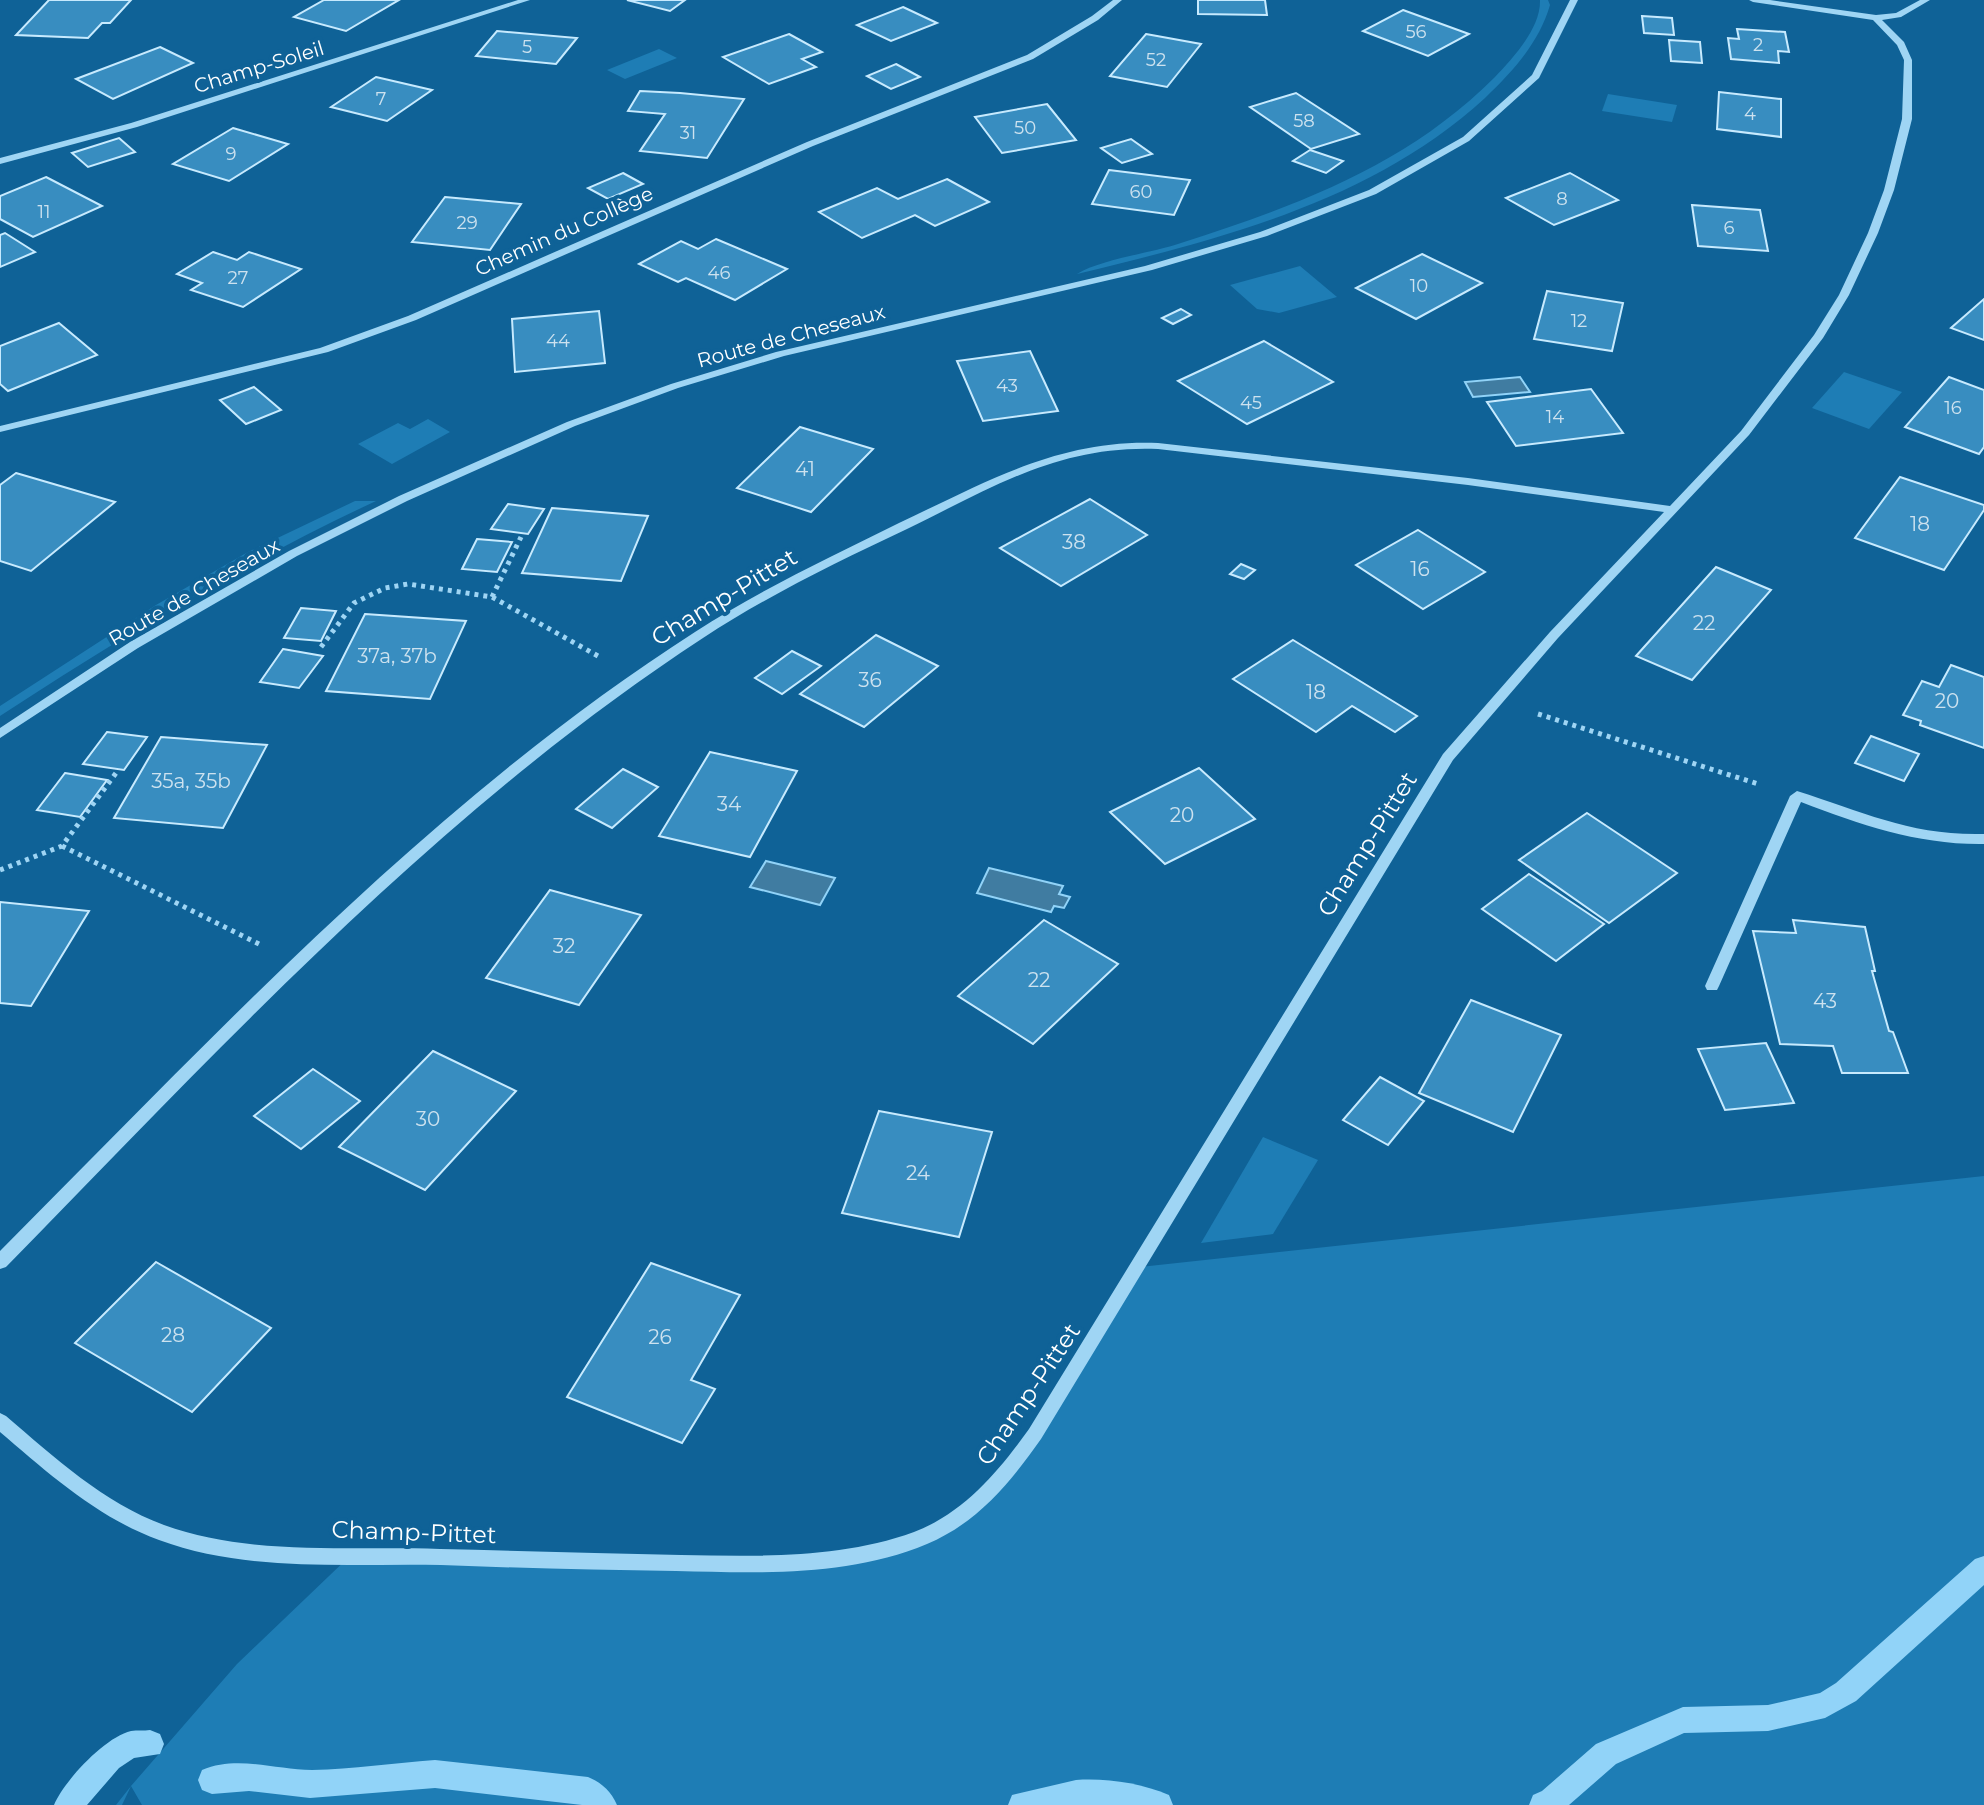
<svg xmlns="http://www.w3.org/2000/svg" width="1984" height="1805" viewBox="0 0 1984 1805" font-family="Montserrat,sans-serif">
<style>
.green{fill:#1e7db5}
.water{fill:#407ca1;stroke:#91d3f8;stroke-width:2}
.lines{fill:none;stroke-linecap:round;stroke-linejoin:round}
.stream{fill:#91d3f8;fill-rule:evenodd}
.building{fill:#388dc0;stroke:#c7eafe;stroke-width:2}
.path{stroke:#9fd5f4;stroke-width:5;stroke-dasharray:4 5;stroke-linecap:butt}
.minor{fill:#9fd5f4;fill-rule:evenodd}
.labels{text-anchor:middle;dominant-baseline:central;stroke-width:8;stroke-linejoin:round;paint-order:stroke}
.far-number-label{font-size:18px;fill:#cde2ef}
.far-street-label{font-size:20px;fill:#fff;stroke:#0f6297}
.number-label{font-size:20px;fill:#cde2ef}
.street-label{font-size:24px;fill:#fff;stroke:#0f6297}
</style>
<rect width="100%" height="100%" fill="#0f6297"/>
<g class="green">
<path d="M 1540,0 L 1548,0 L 1550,5 C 1539,43 1513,71 1485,98 C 1373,201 1221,239 1077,274 C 1101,259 1152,253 1181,243 C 1298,205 1406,166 1495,77 C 1513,58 1541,28 1540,0 Z"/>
<path d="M 659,49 L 677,58 L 625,79 L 607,70 Z"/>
<path d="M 1608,94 L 1677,105 L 1672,122 L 1602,111 Z"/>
<path d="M 1300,266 L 1337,297 L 1279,313 L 1257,309 L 1230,285 Z"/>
<path d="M 1844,372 L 1902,392 L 1869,429 L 1812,408 Z"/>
<path d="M 428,419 L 450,432 L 392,464 L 358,444 L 398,423 L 410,429 Z"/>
<path d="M 355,501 L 376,501 C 245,562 121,637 0,716 L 0,706 L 156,605 L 248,552 Z"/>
<path d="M 1263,1137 L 1318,1160 L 1273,1234 L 1201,1243 Z"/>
<path d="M 1984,1176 L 1984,1805 L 142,1805 L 131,1786 L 122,1805 L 116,1805 L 131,1786 L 237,1664 L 352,1554 L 790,1564 L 920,1538 L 983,1498 L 1140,1267 Z"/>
</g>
<g class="water">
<path d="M 1520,377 L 1530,392 L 1473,397 L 1465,382 Z"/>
<path d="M 766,861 L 835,878 L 820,905 L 750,887 Z"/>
<path d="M 989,868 L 1063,886 L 1059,894 L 1070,897 L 1064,908 L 1054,906 L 1051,912 L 977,893 Z"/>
</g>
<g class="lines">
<g class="stream">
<path d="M 1984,1556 L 1984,1585 L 1856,1701 L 1825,1718 L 1768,1731 L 1684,1733 L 1616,1764 L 1569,1805 L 1529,1805 L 1533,1795 L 1542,1791 L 1596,1744 L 1683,1707 L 1768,1705 L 1820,1693 L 1836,1683 L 1975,1559 Z"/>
<path d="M 150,1730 L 160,1734 L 164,1744 L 160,1754 L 134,1758 L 119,1768 L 87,1805 L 54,1805 C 64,1781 105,1737 131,1731 C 137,1730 144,1731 150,1730 Z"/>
<path d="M 435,1760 L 588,1777 C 602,1783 611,1791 617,1805 L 582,1805 L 435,1788 L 310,1798 L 249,1791 L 212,1794 L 202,1790 L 198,1780 L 202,1770 C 238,1755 275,1770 312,1770 C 353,1769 394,1763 435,1760 Z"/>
<path d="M 1076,1780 C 1107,1778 1140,1783 1169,1795 L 1173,1805 L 1008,1805 L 1012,1795 Z"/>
</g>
</g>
<g class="building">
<path d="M 49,0 L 131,0 L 110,23 L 102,23 L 88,38 L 16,35 Z"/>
<path d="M 324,0 L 399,0 L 346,31 L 294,17 Z"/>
<path d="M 627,0 L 685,0 L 670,11 Z"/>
<path d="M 1198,0 L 1265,0 L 1267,15 L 1198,14 Z"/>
<path d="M 903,7 L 937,23 L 891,41 L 857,25 Z"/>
<path d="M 1403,10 L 1469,34 L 1428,56 L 1363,31 Z"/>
<path d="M 1642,16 L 1672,18 L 1674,35 L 1644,33 Z"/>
<path d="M 1737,29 L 1785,32 L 1789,52 L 1778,51 L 1779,63 L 1731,59 L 1728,38 L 1739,39 Z"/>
<path d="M 497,31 L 577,38 L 556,64 L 476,56 Z"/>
<path d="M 789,34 L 822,52 L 802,59 L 816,67 L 769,84 L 723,57 Z"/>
<path d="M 1146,34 L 1201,44 L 1167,87 L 1110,76 Z"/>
<path d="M 1669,40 L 1700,42 L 1702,63 L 1671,61 Z"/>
<path d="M 160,47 L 193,63 L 113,99 L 76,79 Z"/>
<path d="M 896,64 L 920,77 L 891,89 L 867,76 Z"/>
<path d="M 376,77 L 432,90 L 387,121 L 331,107 Z"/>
<path d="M 640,91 L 680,93 L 744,99 L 707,158 L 640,151 L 665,114 L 628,111 Z"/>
<path d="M 1719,92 L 1781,99 L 1781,137 L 1717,129 Z"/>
<path d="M 1296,93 L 1359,134 L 1311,149 L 1250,107 Z"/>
<path d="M 1047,104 L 1076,140 L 1002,153 L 975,117 Z"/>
<path d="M 233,128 L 288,144 L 229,181 L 173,164 Z"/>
<path d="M 119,138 L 135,152 L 88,167 L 72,153 Z"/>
<path d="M 1131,139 L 1152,154 L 1122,163 L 1101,148 Z"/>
<path d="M 1310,150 L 1343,161 L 1326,173 L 1293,161 Z"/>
<path d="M 1109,170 L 1190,180 L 1174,215 L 1092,204 Z"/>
<path d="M 623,173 L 643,184 L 608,199 L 588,188 Z"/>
<path d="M 1570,173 L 1618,200 L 1554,225 L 1506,198 Z"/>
<path d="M 46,177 L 102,206 L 33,237 L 0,219 L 0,196 Z"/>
<path d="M 947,179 L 989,202 L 935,226 L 915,215 L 862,238 L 819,212 L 877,188 L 898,199 Z"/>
<path d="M 445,197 L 521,204 L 490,250 L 412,242 Z"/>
<path d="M 1692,205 L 1760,210 L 1768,251 L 1698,246 Z"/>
<path d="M 5,233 L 35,252 L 0,267 L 0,235 Z"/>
<path d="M 716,239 L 787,269 L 735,300 L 686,278 L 678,282 L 639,264 L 681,241 L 698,249 Z"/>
<path d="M 213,252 L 237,260 L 249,252 L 301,269 L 243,307 L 191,290 L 202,283 L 177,274 Z"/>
<path d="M 1422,254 L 1482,283 L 1416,319 L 1356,288 Z"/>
<path d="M 1547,291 L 1623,303 L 1612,351 L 1534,339 Z"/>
<path d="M 1984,299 L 1984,340 L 1951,328 Z"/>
<path d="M 1181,309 L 1191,315 L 1173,324 L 1162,318 Z"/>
<path d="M 599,311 L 605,363 L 515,372 L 512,319 Z"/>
<path d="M 59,323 L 97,355 L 8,391 L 0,384 L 0,346 Z"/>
<path d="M 1264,341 L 1333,382 L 1247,424 L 1178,381 Z"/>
<path d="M 1030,351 L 1058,411 L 983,421 L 957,361 Z"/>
<path d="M 1949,377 L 1984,390 L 1984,447 L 1979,454 L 1905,427 Z"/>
<path d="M 254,387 L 281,410 L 246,424 L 220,400 Z"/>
<path d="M 1591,389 L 1623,433 L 1516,446 L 1487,402 Z"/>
<path d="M 800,427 L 873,449 L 811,512 L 737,488 Z"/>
<path d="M 16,473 L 115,502 L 31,571 L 0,561 L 0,485 Z"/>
<path d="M 1900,477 L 1984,505 L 1984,510 L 1944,570 L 1855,538 Z"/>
<path d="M 1090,499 L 1147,535 L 1061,586 L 1000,548 Z"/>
<path d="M 508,504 L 544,509 L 528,534 L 491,529 Z"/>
<path d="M 552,508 L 648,516 L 621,581 L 522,573 Z"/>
<path d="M 1418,530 L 1485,572 L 1423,609 L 1356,565 Z"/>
<path d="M 477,539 L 512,542 L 497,572 L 462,569 Z"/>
<path d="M 1241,564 L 1255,570 L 1244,579 L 1230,574 Z"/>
<path d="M 1716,567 L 1771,590 L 1692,680 L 1636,656 Z"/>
<path d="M 301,608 L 336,611 L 321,641 L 284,638 Z"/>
<path d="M 365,614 L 466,621 L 430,699 L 326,691 Z"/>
<path d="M 876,635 L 938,666 L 864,727 L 800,694 Z"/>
<path d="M 1293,640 L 1417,716 L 1395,732 L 1352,706 L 1316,732 L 1233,679 Z"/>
<path d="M 283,649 L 323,656 L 299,688 L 260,682 Z"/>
<path d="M 792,651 L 821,666 L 782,694 L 755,678 Z"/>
<path d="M 1951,665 L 1984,677 L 1984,748 L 1920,725 L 1921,721 L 1903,715 L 1922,681 L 1939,687 Z"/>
<path d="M 107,732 L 147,737 L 124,770 L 83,764 Z"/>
<path d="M 1871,736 L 1919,754 L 1904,781 L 1855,763 Z"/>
<path d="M 161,737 L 267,745 L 223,828 L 114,818 Z"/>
<path d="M 710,752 L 797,771 L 750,857 L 659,836 Z"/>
<path d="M 1199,768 L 1255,819 L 1165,864 L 1110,812 Z"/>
<path d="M 623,769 L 658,787 L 612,828 L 576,809 Z"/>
<path d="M 65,773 L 107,780 L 80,817 L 37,810 Z"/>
<path d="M 1587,813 L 1677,873 L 1609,923 L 1519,860 Z"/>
<path d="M 1529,874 L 1604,924 L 1556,961 L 1482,909 Z"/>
<path d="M 550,890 L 641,915 L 579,1005 L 486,978 Z"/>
<path d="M 0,902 L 89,911 L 31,1006 L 0,1003 Z"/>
<path d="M 1044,920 L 1118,964 L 1033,1044 L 958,996 Z"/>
<path d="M 1793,920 L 1865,927 L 1875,971 L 1872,971 L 1889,1031 L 1893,1032 L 1908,1073 L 1842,1073 L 1833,1046 L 1780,1044 L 1753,931 L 1796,933 Z"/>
<path d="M 1471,1000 L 1561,1035 L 1513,1132 L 1419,1093 Z"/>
<path d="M 1766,1043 L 1794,1103 L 1725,1110 L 1698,1049 Z"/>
<path d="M 433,1051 L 516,1091 L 425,1190 L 339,1147 Z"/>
<path d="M 313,1069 L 360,1101 L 301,1149 L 254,1116 Z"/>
<path d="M 1380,1077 L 1424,1101 L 1388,1145 L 1343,1120 Z"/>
<path d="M 879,1111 L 992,1132 L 959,1237 L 842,1213 Z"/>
<path d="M 156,1262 L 271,1328 L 192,1412 L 75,1343 Z"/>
<path d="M 651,1263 L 740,1295 L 691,1380 L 715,1389 L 682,1443 L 567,1397 Z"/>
</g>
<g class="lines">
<g class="path">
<path d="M 492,597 L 521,537"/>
<path d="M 321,647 L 354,603 L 385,588 L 408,584 L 492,597 L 598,656"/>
<path d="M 1538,714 L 1758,784"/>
<path d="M 62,846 L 261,945"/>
<path d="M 0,870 L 62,846 L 116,773"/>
</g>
<g class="minor">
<path d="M 518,0 L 530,0 L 137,127 L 0,164 L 0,158 L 131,123 Z"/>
<path d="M 1113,0 L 1122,0 L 1098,20 L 1033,59 L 813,146 L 416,320 L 328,352 L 0,432 L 0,426 L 320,348 L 408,316 L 807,142 L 1027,55 L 1092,16 Z"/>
<path d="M 1570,0 L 1578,0 L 1539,78 L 1469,141 L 1376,194 L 1267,236 L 1152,270 L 784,356 L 678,388 L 575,426 L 407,501 L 297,556 L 138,648 L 0,738 L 0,728 L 130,642 L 289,551 L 399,496 L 567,422 L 671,384 L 776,352 L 1145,266 L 1260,232 L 1369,190 L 1463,137 L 1532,75 Z"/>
<path d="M 1749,0 L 1770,0 L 1876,15 L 1896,13 L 1920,0 L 1930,0 L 1901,17 L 1882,20 L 1904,42 L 1912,60 L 1912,119 L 1894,190 L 1878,233 L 1849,295 L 1823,338 L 1749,435 L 1558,638 L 1453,760 L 1041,1439 C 1010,1483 977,1523 927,1544 C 848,1577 760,1573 676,1571 C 598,1570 519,1568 441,1565 C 348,1563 248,1573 159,1540 C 98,1518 48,1473 0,1432 L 0,1413 L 6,1416 C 54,1457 104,1503 164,1525 C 248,1556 351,1546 440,1549 C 520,1551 601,1553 681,1555 C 759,1556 840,1559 914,1532 C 964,1513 999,1471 1029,1429 L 1443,754 L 1550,632 L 1664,512 L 1468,485 L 1158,449 C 1059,445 993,487 907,529 C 837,562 767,596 703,638 C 440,810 224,1044 6,1267 L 0,1269 L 0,1251 C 218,1032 433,800 695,632 C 760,590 830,557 899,523 C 986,482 1059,439 1158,443 L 1468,478 L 1670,506 L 1741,431 L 1814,335 L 1839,295 L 1868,233 L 1884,190 L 1902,119 L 1904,60 L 1897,45 L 1873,20 L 1753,2 Z"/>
<path d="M 1797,791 C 1864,812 1911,836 1984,834 L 1984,844 C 1919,845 1861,825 1801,802 L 1719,986 L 1717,990 L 1707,990 L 1705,986 L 1790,796 Z"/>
</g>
</g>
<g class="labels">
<g class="far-number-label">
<text x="1416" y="32">56</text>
<text x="1758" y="45">2</text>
<text x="527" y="47">5</text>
<text x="1156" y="60">52</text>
<text x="381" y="99">7</text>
<text x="1750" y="114">4</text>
<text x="1304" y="121">58</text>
<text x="1025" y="128">50</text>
<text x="688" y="133">31</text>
<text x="231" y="154">9</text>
<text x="1141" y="192">60</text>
<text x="1562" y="199">8</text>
<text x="44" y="212">11</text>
<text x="467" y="223">29</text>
<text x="1729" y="228">6</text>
<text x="719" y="273">46</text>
<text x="238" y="278">27</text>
<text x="1419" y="286">10</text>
<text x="1579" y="321">12</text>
<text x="558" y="341">44</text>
<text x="1007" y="386">43</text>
<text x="1251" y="403">45</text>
<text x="1953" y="408">16</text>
<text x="1555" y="417">14</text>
</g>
<g class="far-street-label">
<text transform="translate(259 67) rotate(-17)">Champ-Soleil</text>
<text transform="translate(564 231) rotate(-24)">Chemin du Collège</text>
<text transform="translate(791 336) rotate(-15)">Route de Cheseaux</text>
<text transform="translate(194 592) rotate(-30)">Route de Cheseaux</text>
</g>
<g class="number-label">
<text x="805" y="469">41</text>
<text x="1920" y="524">18</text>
<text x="1074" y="542">38</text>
<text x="1420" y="569">16</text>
<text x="1704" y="623">22</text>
<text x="397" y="656">37a, 37b</text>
<text x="870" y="680">36</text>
<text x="1316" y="692">18</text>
<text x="1947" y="701">20</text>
<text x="191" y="781">35a, 35b</text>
<text x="729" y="804">34</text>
<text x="1182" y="815">20</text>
<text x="564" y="946">32</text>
<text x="1039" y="980">22</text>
<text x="1825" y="1001">43</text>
<text x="428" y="1119">30</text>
<text x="918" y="1173">24</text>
<text x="173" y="1335">28</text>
<text x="660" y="1337">26</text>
</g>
<g class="street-label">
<text transform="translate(724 597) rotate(-31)">Champ-Pittet</text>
<text transform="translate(1367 844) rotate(-58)">Champ-Pittet</text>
<text transform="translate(1028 1394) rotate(-56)">Champ-Pittet</text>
<text transform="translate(414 1532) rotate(2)">Champ-Pittet</text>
</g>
</g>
</svg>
